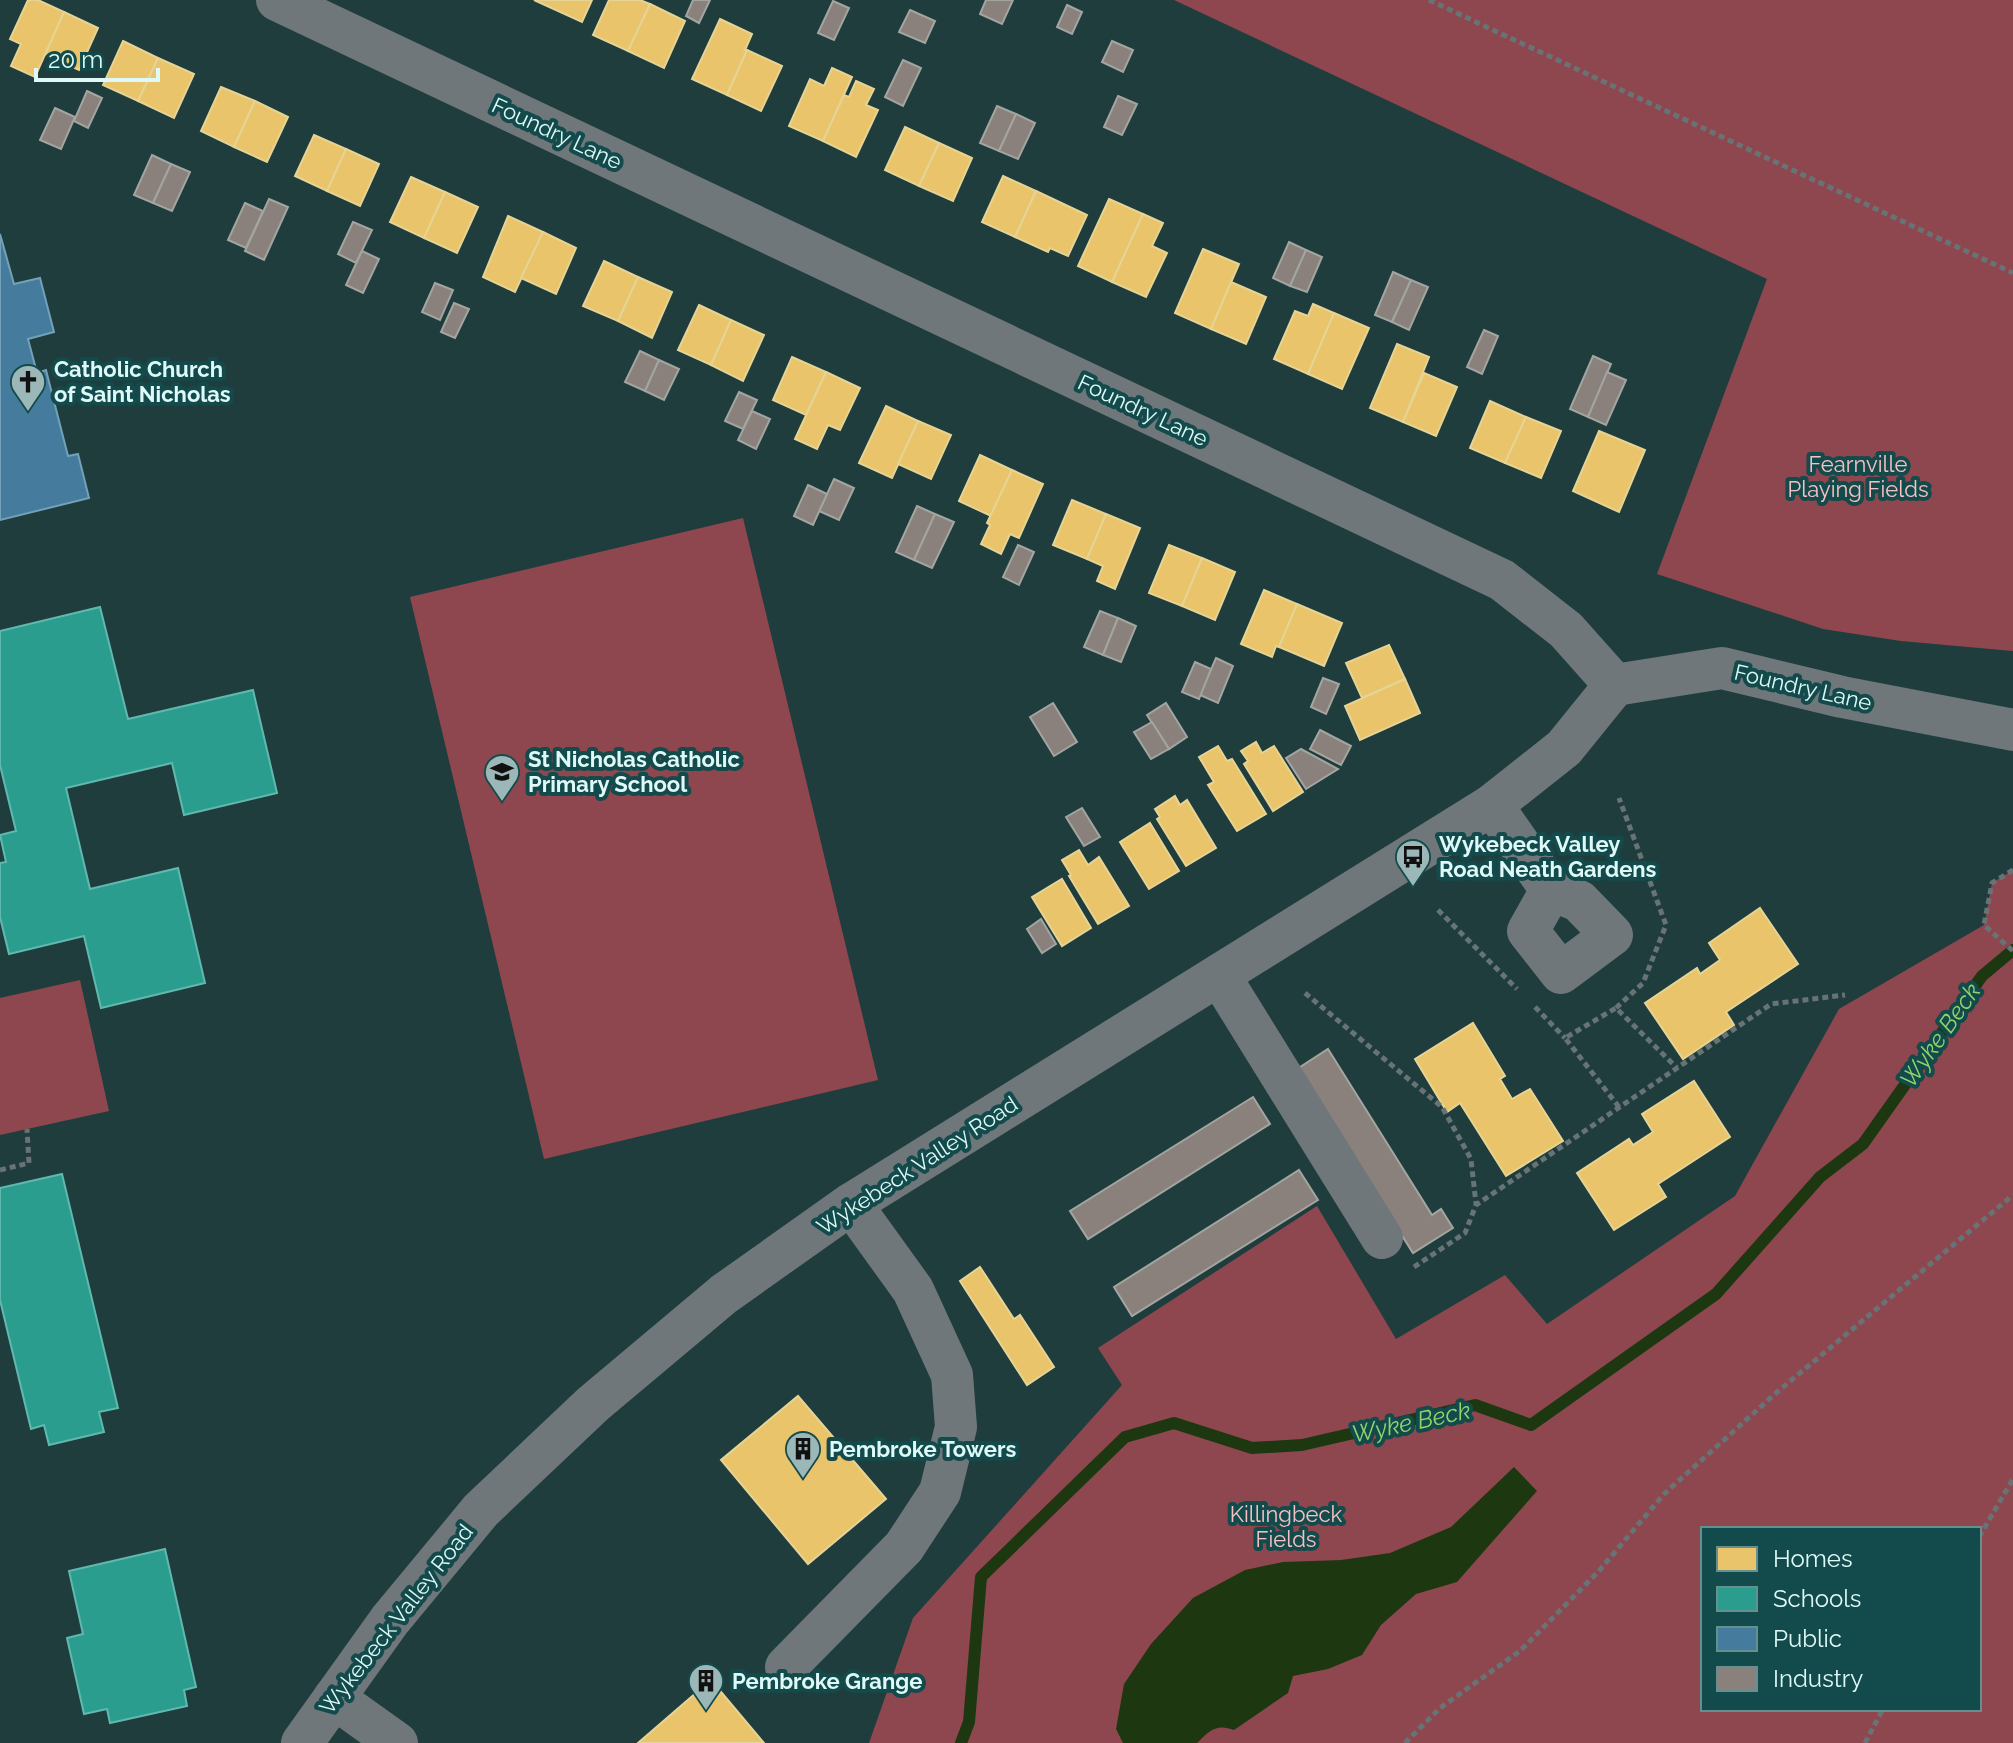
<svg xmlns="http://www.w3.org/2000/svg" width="2013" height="1743" viewBox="0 0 2013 1743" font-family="Raleway,sans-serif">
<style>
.green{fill:#8f474f;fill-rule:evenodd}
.water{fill:#1d3811}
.homes{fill:#e9c46a;stroke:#e6d495;stroke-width:2}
.schools{fill:#2a9d8f;stroke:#60b9ae;stroke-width:2}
.public{fill:#457b9d;stroke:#73a1b8;stroke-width:2}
.industry{fill:#8a817c;stroke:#a3a5a1;stroke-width:2}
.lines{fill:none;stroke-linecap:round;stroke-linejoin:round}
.stream{stroke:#1d3811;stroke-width:12}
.path{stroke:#687376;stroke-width:5;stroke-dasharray:6 4;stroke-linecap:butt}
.minor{stroke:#6f777b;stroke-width:42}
.labels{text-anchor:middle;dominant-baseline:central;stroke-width:8;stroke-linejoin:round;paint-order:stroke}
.street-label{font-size:22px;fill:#def9f8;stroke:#134a4b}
.poi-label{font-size:22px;font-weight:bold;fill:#def9f8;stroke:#134a4b;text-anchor:start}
.park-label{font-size:22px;fill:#f6c1c3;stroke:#134a4b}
.water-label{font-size:24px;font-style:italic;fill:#91d46c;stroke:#134a4b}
</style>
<rect width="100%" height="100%" fill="#203d3e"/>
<g class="green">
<path d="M 1174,0 L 2013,0 L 2013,651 L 1901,641 L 1823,629 L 1657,574 L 1767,279 Z"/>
<path d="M 743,518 L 878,1080 L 544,1159 L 410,597 Z"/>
<path d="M 2013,870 L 2013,1743 L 869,1743 L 913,1618 L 1122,1385 L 1098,1348 L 1317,1206 L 1396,1339 L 1505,1275 L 1547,1324 L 1735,1196 L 1839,1009 L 1984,925 L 1992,883 ZM 1703,1529 L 1979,1529 L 1979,1709 L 1703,1709 Z"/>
<path d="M 80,980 L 109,1111 L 0,1135 L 0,998 Z"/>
</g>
<path class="water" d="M 1514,1467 L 1537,1491 L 1457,1582 L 1416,1594 L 1381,1625 L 1362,1655 L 1328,1669 L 1293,1676 L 1288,1693 L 1234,1730 C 1216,1723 1209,1731 1197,1743 L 1123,1743 L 1116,1729 L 1124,1684 L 1151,1644 L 1193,1598 L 1245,1570 L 1283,1562 L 1341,1560 L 1390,1553 L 1451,1527 Z"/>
<g class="homes">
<path d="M 28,0 L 38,0 L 64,12 L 35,77 L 11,66 L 21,44 L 10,39 Z"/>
<path d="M 534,0 L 592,0 L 582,22 Z"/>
<path d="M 609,0 L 640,0 L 650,4 L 628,51 L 593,35 Z"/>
<path d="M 650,4 L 685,21 L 664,68 L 628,51 Z"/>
<path d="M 64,12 L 98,28 L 79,70 L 45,55 Z"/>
<path d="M 720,19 L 752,34 L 745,50 L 747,50 L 727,95 L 692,79 Z"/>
<path d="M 123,41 L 158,58 L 138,101 L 103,85 Z"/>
<path d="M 747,50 L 782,66 L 761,111 L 727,95 Z"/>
<path d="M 158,58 L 194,74 L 174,118 L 138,101 Z"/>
<path d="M 832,68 L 852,77 L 823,141 L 789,126 L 810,79 L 824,86 Z"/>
<path d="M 856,81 L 874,89 L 866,105 L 878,110 L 856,157 L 823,141 L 844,95 L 849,97 Z"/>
<path d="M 221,87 L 255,101 L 234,147 L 201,131 Z"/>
<path d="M 255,101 L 288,117 L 267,162 L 234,147 Z"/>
<path d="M 905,127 L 939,143 L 919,186 L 885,170 Z"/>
<path d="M 314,135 L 346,149 L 327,191 L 295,176 Z"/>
<path d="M 939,143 L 972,158 L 953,201 L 919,186 Z"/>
<path d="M 346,149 L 379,164 L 360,206 L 327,191 Z"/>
<path d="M 1003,176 L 1036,191 L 1015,237 L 982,222 Z"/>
<path d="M 411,177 L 445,192 L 424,238 L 390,222 Z"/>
<path d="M 1036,191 L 1087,215 L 1068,256 L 1050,248 L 1048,252 L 1015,237 Z"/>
<path d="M 445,192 L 478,207 L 457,253 L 424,238 Z"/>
<path d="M 1109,199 L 1143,214 L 1112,282 L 1078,266 Z"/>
<path d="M 1143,214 L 1163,223 L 1152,246 L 1167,253 L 1146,297 L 1112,282 Z"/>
<path d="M 508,216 L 543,232 L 515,292 L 483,277 Z"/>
<path d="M 543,232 L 576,248 L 556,294 L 521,278 Z"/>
<path d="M 1203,249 L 1239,264 L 1211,329 L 1175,313 Z"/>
<path d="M 604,261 L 638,277 L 618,321 L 583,306 Z"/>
<path d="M 638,277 L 672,292 L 652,338 L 618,321 Z"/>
<path d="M 1231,282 L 1266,297 L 1246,344 L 1211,329 Z"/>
<path d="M 1313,304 L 1334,313 L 1308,374 L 1274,359 L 1295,311 L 1308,316 Z"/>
<path d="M 699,305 L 731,320 L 711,365 L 678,350 Z"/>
<path d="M 1334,313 L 1369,328 L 1342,389 L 1308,374 Z"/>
<path d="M 731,320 L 764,335 L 743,381 L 711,365 Z"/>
<path d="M 1397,344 L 1429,357 L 1403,422 L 1370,408 Z"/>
<path d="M 792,357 L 826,372 L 806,415 L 773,400 Z"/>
<path d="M 826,372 L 860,388 L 840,430 L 828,425 L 817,449 L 795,439 Z"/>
<path d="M 1424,373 L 1457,387 L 1436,436 L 1403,422 Z"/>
<path d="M 1490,401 L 1526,417 L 1505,463 L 1470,448 Z"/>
<path d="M 886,406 L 918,421 L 892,478 L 859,463 Z"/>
<path d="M 1526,417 L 1561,431 L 1541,478 L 1505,463 Z"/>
<path d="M 918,421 L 951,435 L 931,479 L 898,464 Z"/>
<path d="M 1599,431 L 1645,450 L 1619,512 L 1573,491 Z"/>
<path d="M 980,455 L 1012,470 L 991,516 L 959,501 Z"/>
<path d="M 1012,470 L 1043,484 L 1019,538 L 1010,534 L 1001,554 L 981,544 L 990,525 L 987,523 Z"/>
<path d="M 1072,500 L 1106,514 L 1087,559 L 1053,545 Z"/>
<path d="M 1106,514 L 1140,528 L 1115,589 L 1097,581 L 1103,566 L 1087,559 Z"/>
<path d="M 1169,545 L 1202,558 L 1182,606 L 1149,593 Z"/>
<path d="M 1202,558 L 1235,572 L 1215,620 L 1182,606 Z"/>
<path d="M 1264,590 L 1297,604 L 1279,647 L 1276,646 L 1272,657 L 1241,644 Z"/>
<path d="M 1297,604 L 1342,623 L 1324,666 L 1279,647 Z"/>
<path d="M 1389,645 L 1405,679 L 1362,698 L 1346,663 Z"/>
<path d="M 1405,679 L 1420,713 L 1360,740 L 1345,706 Z"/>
<path d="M 1256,742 L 1262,753 L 1274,746 L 1303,792 L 1273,811 L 1244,764 L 1248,761 L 1241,751 Z"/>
<path d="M 1218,746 L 1227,761 L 1232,759 L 1266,814 L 1237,831 L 1208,785 L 1214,782 L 1199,757 Z"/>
<path d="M 1175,796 L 1180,805 L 1187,800 L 1216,848 L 1186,866 L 1157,819 L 1160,817 L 1155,809 Z"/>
<path d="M 1150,823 L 1179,871 L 1149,889 L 1120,842 Z"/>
<path d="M 1079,850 L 1088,865 L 1099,857 L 1129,906 L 1098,924 L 1069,876 L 1071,875 L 1062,860 Z"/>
<path d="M 1062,879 L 1091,928 L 1062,946 L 1032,897 Z"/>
<path d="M 1760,908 L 1798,964 L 1726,1012 L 1734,1025 L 1683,1059 L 1645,1003 L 1697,968 L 1700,974 L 1720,960 L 1709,943 Z"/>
<path d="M 1473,1023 L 1505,1076 L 1500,1079 L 1512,1099 L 1530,1089 L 1563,1141 L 1506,1176 L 1460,1103 L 1447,1112 L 1415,1059 Z"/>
<path d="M 1694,1081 L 1730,1137 L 1658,1184 L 1666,1197 L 1614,1230 L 1577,1173 L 1629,1139 L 1633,1145 L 1653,1132 L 1642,1114 Z"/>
<path d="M 980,1267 L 1014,1319 L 1020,1315 L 1054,1367 L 1027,1385 L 960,1281 Z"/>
<path d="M 798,1396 L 886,1499 L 808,1564 L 721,1460 Z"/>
<path d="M 711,1680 L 764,1743 L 638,1743 Z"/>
</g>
<g class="schools">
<path d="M 100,607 L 128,719 L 253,690 L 277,793 L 184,815 L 172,763 L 66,788 L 90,889 L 178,868 L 205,983 L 101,1008 L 84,936 L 9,954 L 0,917 L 0,863 L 6,862 L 0,835 L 16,831 L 0,765 L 0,631 Z"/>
<path d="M 62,1174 L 118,1408 L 99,1412 L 104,1432 L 49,1445 L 44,1425 L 31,1429 L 0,1300 L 0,1188 Z"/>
<path d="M 165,1549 L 196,1687 L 184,1690 L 187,1706 L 110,1723 L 107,1709 L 84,1714 L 67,1638 L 83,1634 L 69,1571 Z"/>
</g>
<path class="public" d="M 0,234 L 14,284 L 40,278 L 54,332 L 28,339 L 37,373 L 46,370 L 68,456 L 78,454 L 89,498 L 0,520 Z"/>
<g class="industry">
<path d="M 693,0 L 710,0 L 699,23 L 686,16 Z"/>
<path d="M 986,0 L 1013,0 L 1002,24 L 980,14 Z"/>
<path d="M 833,1 L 849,8 L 834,40 L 818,33 Z"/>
<path d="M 1067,5 L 1082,12 L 1072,34 L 1057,27 Z"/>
<path d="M 910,10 L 935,21 L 925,43 L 899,32 Z"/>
<path d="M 1112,41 L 1133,50 L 1123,72 L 1102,62 Z"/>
<path d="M 903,60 L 921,68 L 903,106 L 885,97 Z"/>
<path d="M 87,91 L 102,98 L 88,128 L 74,121 Z"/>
<path d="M 1118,96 L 1137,104 L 1122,135 L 1104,127 Z"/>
<path d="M 997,106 L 1016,114 L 999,151 L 980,143 Z"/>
<path d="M 55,108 L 75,117 L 61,149 L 40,140 Z"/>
<path d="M 1016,114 L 1035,123 L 1018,159 L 999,151 Z"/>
<path d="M 152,155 L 171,164 L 153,203 L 134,195 Z"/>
<path d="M 171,164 L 190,172 L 172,211 L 153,203 Z"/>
<path d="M 269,199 L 288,207 L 264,260 L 245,251 Z"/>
<path d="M 245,203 L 263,211 L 246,248 L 228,240 Z"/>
<path d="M 353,222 L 372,230 L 356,263 L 338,254 Z"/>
<path d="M 1289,242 L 1306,250 L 1290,286 L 1273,278 Z"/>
<path d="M 1306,250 L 1322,257 L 1307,292 L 1290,286 Z"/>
<path d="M 362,251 L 379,259 L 363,293 L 346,285 Z"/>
<path d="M 1393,272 L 1411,280 L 1392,322 L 1375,315 Z"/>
<path d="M 1411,280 L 1428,287 L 1409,330 L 1392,322 Z"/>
<path d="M 435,283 L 453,290 L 440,320 L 422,312 Z"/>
<path d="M 454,303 L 469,309 L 455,338 L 441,332 Z"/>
<path d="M 1484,330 L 1498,336 L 1482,374 L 1467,367 Z"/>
<path d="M 640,351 L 659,360 L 645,391 L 625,382 Z"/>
<path d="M 1593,356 L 1611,364 L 1588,417 L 1570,409 Z"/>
<path d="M 659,360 L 679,369 L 664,400 L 645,391 Z"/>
<path d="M 1607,372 L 1626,380 L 1606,425 L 1588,417 Z"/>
<path d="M 739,392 L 757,400 L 743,429 L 725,421 Z"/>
<path d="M 752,411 L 770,419 L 756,449 L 738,440 Z"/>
<path d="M 834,479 L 854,488 L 839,520 L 819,511 Z"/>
<path d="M 808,485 L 827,494 L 813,525 L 794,516 Z"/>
<path d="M 917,506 L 935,514 L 914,560 L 896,552 Z"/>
<path d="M 935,514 L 954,522 L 932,568 L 914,560 Z"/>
<path d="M 1018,545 L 1034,552 L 1019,585 L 1003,577 Z"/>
<path d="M 1100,611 L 1118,618 L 1103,655 L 1084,647 Z"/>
<path d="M 1118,618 L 1136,626 L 1121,662 L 1103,655 Z"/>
<path d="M 1216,658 L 1233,666 L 1218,703 L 1200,695 Z"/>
<path d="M 1195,662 L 1211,669 L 1199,699 L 1182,692 Z"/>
<path d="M 1323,678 L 1339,684 L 1326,714 L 1311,707 Z"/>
<path d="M 1053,703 L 1077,742 L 1054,756 L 1030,717 Z"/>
<path d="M 1166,703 L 1187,737 L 1169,749 L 1147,715 Z"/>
<path d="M 1152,722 L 1169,749 L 1151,759 L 1134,732 Z"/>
<path d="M 1320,730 L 1351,746 L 1341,765 L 1310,749 Z"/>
<path d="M 1301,749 L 1338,769 L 1306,789 L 1286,758 Z"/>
<path d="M 1082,808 L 1100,837 L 1084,846 L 1066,817 Z"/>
<path d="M 1041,919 L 1056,944 L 1042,953 L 1027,929 Z"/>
<path d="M 1328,1049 L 1432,1215 L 1441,1209 L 1453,1228 L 1413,1253 L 1297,1069 Z"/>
<path d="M 1253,1097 L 1270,1124 L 1088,1239 L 1070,1211 Z"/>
<path d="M 1299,1170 L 1318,1200 L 1132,1316 L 1114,1287 Z"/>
</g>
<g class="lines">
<path class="stream" d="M 961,1743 L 969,1722 L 981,1577 L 1125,1437 L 1174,1423 L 1252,1448 L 1302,1445 L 1475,1405 L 1531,1425 L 1716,1294 L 1820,1177 L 1863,1144 L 1982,976 L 2013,950"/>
<g class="path">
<path d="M 1429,0 L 2013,273"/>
<path d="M 2013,870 L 1992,883 L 1984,925 L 2013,951"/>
<path d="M 1438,910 L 1517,989"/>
<path d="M 1305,993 L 1442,1107 L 1471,1159 L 1476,1204"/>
<path d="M 1535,1007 L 1565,1038"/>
<path d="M 1616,1008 L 1643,983 L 1666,925 L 1619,798"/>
<path d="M 1619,1107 L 1565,1038 L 1616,1008 L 1677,1068"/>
<path d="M 0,1170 L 29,1163 L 27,1129"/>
<path d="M 1414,1267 L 1465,1233 L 1476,1205 L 1771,1004 L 1845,995"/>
<path d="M 1979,1537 L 2013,1479"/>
<path d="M 1405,1743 L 1440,1708 L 1520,1651 L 1598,1572 L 1664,1494 L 1776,1393 L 2013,1195"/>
<path d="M 1865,1743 L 1883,1709"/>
</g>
<g class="minor">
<path d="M 277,0 L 1502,580 L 1566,630 L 1615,685"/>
<path d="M 1615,685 L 1722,668 L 1842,697 L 2013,730"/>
<path d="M 1492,805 L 1551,890 L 1579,901 L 1612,935 L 1561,973 L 1528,931 L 1551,890"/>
<path d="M 1219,975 L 1382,1238"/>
<path d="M 786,1667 L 904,1547 L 940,1492 L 956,1427 L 952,1375 L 913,1290 L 851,1204"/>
<path d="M 334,1698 L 397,1743"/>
<path d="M 302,1743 L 390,1620 L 481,1510 L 593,1404 L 724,1294 L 851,1204 L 1492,805 L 1564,748 L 1615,685"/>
</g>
</g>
<defs>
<symbol id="church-pin" viewBox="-11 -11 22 30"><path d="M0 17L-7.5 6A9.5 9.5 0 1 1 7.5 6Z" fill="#9cb7b7" stroke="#134a4b"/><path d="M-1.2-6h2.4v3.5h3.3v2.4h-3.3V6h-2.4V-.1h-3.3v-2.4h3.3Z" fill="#111"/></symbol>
<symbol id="school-pin" viewBox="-11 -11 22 30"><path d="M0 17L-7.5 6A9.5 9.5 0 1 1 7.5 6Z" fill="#9cb7b7" stroke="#134a4b"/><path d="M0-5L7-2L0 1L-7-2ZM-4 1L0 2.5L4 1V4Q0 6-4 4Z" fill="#111"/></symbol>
<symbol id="bus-pin" viewBox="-11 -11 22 30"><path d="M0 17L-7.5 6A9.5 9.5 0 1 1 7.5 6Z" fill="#9cb7b7" stroke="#134a4b"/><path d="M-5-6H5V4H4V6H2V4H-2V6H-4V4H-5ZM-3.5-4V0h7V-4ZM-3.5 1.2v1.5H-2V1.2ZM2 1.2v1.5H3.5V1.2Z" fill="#111"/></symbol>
<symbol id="building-pin" viewBox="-11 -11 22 30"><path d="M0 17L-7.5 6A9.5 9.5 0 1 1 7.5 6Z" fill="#9cb7b7" stroke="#134a4b"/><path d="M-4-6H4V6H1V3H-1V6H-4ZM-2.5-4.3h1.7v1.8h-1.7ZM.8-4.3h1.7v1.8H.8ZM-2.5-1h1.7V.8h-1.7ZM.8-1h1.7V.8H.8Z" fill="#111"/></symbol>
</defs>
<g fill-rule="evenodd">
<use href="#church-pin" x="8" y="362" width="40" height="54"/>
<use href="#school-pin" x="482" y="752" width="40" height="54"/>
<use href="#bus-pin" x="1393" y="837" width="40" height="54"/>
<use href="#building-pin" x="783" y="1429" width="40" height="54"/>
<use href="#building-pin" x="686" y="1661" width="40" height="54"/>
</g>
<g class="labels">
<g class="street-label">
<text transform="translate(557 133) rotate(25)">Foundry Lane</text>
<text transform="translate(1143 410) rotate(25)">Foundry Lane</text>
<text transform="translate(1803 687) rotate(13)">Foundry Lane</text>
<text transform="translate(917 1165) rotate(-33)">Wykebeck Valley Road</text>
<text transform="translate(396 1619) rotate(-52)">Wykebeck Valley Road</text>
</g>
<g class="poi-label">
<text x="54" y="369">Catholic Church<tspan x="54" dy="25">of Saint Nicholas</tspan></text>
<text x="528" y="759">St Nicholas Catholic<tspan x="528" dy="25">Primary School</tspan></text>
<text x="1439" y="844">Wykebeck Valley<tspan x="1439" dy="25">Road Neath Gardens</tspan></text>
<text x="829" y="1449">Pembroke Towers</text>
<text x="732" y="1681">Pembroke Grange</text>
</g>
<g class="park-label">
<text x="1858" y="464">Fearnville<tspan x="1858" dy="25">Playing Fields</tspan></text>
<text x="1286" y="1514">Killingbeck<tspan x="1286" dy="25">Fields</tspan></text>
</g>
<g class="water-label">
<text transform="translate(1940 1035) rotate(-55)">Wyke Beck</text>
<text transform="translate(1411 1422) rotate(-12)">Wyke Beck</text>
</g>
</g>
<rect x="1701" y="1527" width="280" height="184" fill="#134a4b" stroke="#649090" stroke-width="2"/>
<rect x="1717" y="1547" width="40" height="24" fill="#e9c46a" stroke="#649090" stroke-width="2"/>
<text x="1773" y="1567" font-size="24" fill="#def9f8">Homes</text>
<rect x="1717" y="1587" width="40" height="24" fill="#2a9d8f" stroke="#649090" stroke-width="2"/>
<text x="1773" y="1607" font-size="24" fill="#def9f8">Schools</text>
<rect x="1717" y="1627" width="40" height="24" fill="#457b9d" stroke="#649090" stroke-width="2"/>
<text x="1773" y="1647" font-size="24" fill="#def9f8">Public</text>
<rect x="1717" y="1667" width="40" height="24" fill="#8a817c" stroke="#649090" stroke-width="2"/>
<text x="1773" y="1687" font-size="24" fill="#def9f8">Industry</text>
<path d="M36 68v12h122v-12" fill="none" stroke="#def9f8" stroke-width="4"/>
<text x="48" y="68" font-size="24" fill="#def9f8" stroke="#134a4b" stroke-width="6" paint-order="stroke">20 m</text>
</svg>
